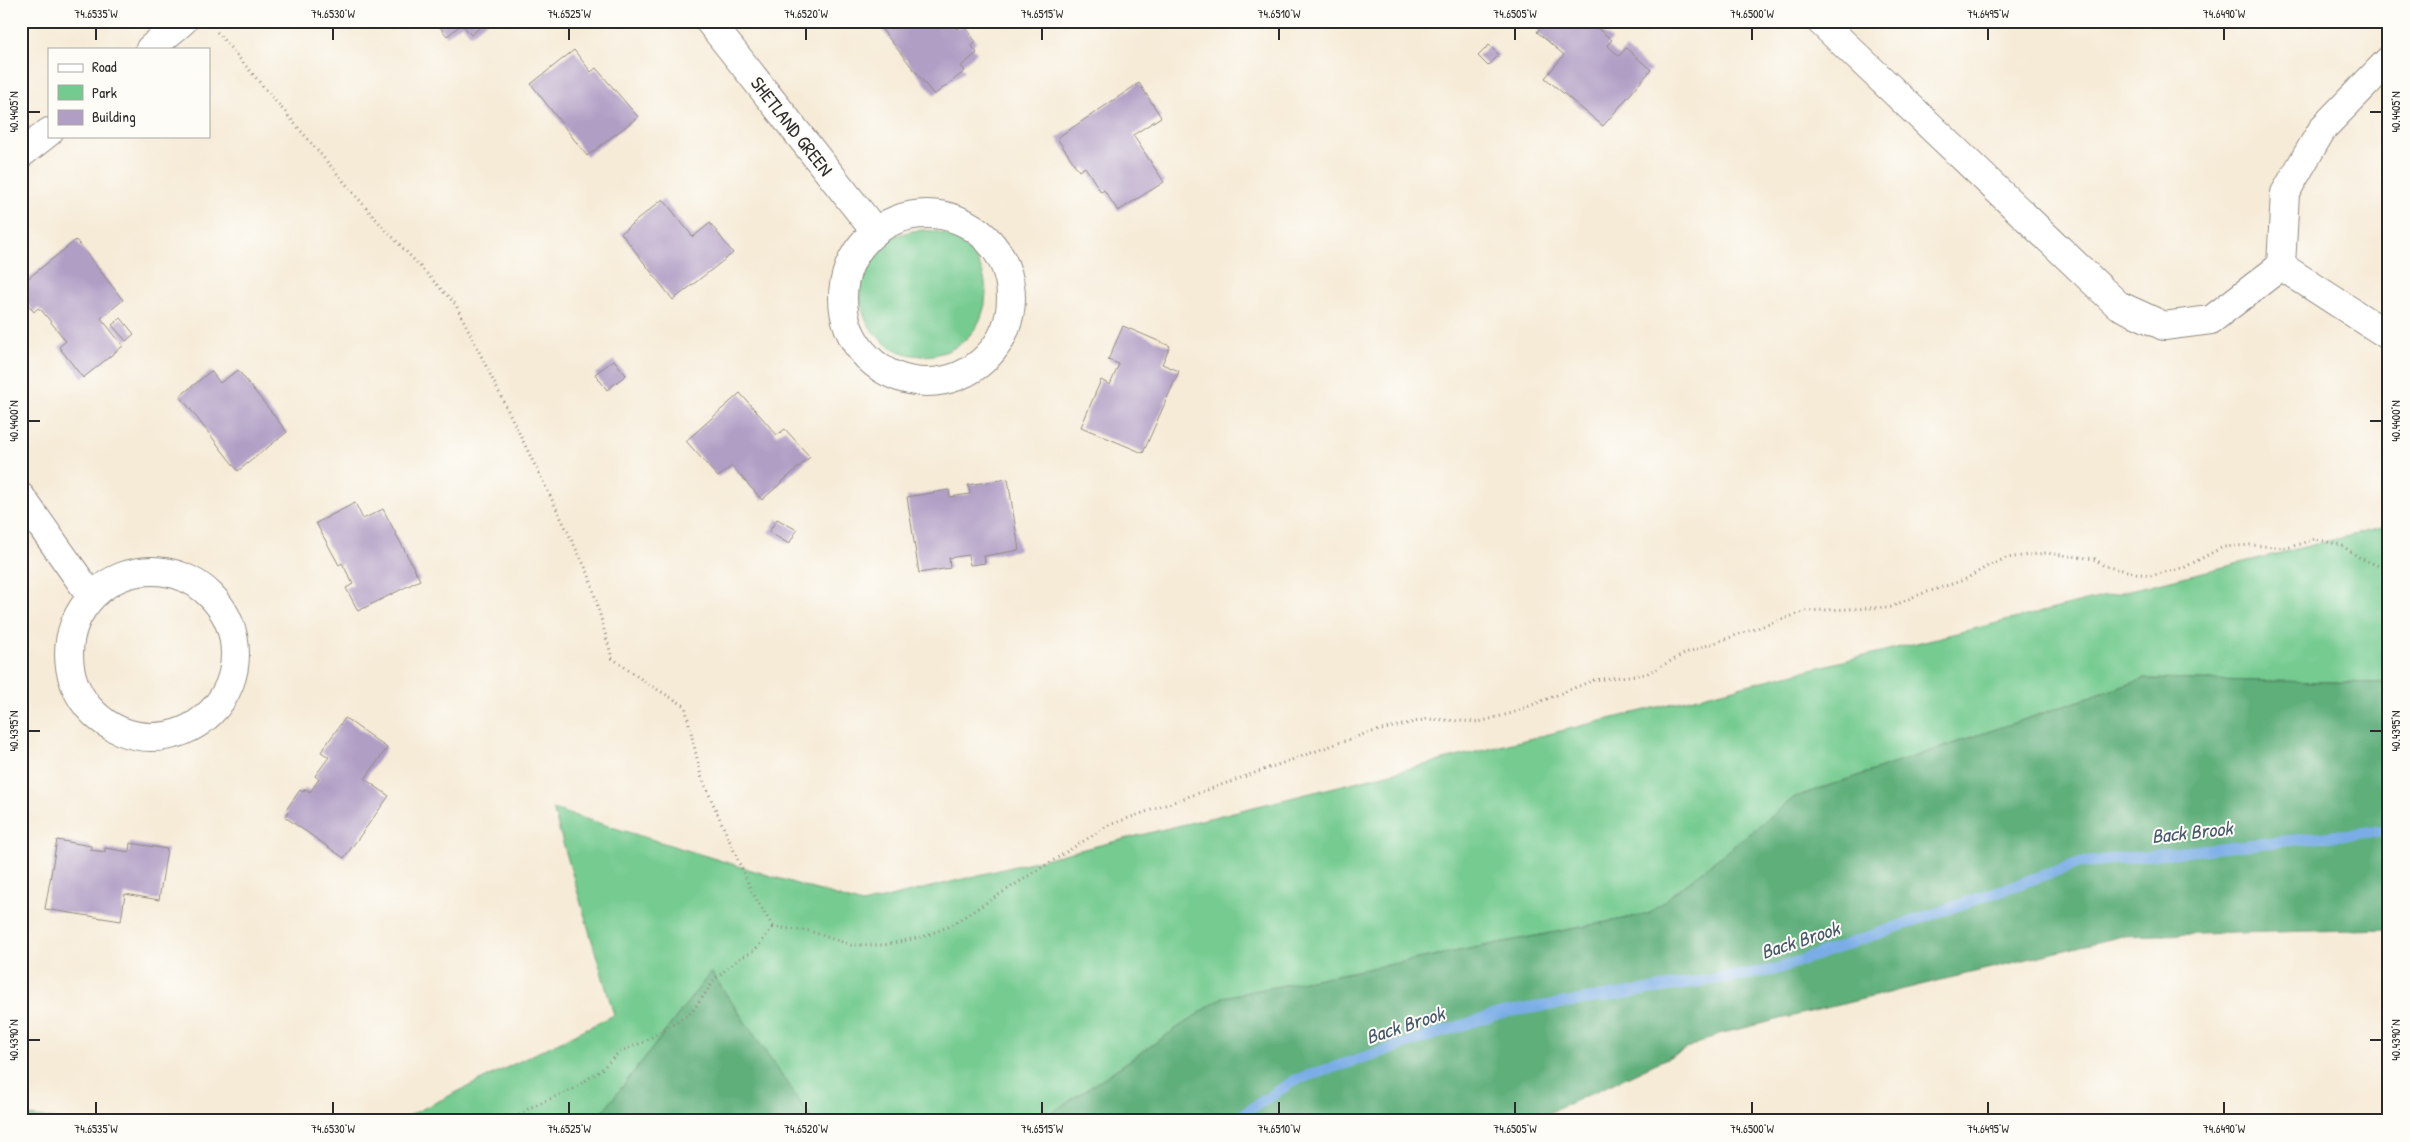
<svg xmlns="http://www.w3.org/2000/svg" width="2410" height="1142" font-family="'Patrick Hand',sans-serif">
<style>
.green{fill:#74cb90;stroke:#507b5e}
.forest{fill:#5faf7a;stroke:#456d52}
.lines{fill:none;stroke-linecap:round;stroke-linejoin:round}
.stream{stroke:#7aade6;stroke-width:11}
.building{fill:#b19ec5}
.minor-casing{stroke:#908b81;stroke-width:30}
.path{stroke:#908b81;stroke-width:3;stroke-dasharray:1 4;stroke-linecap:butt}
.minor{stroke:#fff;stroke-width:28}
.ticks{fill:none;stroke:#2b2b2b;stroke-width:2}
.labels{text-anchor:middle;stroke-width:4;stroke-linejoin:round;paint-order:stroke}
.street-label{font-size:19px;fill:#2b2b2b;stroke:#fdfcf7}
.water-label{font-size:20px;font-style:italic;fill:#47586c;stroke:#fdfcf7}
.neatline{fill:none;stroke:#2b2b2b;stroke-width:2}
.ticks-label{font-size:12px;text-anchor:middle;fill:#2b2b2b}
</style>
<rect width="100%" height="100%" fill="#fdfcf7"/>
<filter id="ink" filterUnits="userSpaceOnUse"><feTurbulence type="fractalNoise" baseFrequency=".02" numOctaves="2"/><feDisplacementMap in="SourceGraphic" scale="10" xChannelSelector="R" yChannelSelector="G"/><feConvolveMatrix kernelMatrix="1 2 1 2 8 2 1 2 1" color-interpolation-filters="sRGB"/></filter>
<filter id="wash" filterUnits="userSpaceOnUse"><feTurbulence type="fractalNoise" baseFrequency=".0096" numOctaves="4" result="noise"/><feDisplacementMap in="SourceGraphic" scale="20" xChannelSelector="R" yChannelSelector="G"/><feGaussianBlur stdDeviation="1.12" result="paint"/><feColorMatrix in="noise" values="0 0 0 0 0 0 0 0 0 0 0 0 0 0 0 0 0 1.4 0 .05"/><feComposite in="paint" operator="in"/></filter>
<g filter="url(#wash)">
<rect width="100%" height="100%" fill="#f6ebd7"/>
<path class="green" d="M860 293a63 63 0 1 1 126 0a63 63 0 1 1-126 0Z
M2389,526V683L2144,679L1795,797L1648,914L1223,997L1040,1121H813L711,972L596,1121H398L614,1015L553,809L862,904Z
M21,1115L67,1121H21Z"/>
<path class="forest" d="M2144,679L2389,683V929L2123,936L1719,1034L1532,1121H1040L1223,997L1648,914L1795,797Z
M711,972L813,1121H596Z"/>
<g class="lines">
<path class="stream" d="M1233,1121L1295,1080L1500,1013L1774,970L2079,863L2389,830"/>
</g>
<g id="blocks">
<path class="building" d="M435,21H488L471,35L462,24L447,36Z
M878,21H952L958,29L963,25L976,42L972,46L977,53L961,66L965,71L934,95L876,22Z
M1546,21H1599L1595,26L1612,40L1607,45L1619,56L1626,48L1651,70L1603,126L1545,78L1564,55L1537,32Z
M1489,45L1499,55L1488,66L1478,56Z
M574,50L591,72L596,68L638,117L587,156L531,84Z
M1139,83L1161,117L1133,135L1164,182L1118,211L1104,190L1101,192L1085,167L1079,171L1057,138Z
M663,199L693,237L710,223L733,253L673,300L621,233Z
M76,240L123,300L101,318L123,346L83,378L59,347L66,341L42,311L38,308L34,312L21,296L24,290L21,284Z
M121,318L134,334L126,341L112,325Z
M1123,326L1170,346L1162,364L1179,371L1143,453L1081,427L1101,380L1110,385L1119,364L1108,360Z
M614,360L626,375L607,390L595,374Z
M238,370L287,432L238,471L180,396L211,371L220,383Z
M740,393L777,435L785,429L810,457L762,500L732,466L718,477L686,441Z
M1008,479L1019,550L984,556L985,563L970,565L968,555L949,558L950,568L919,573L907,497L949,490L950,497L970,494L968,485Z
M355,503L363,519L383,509L420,580L358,611L346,588L353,584L342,563L339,565L316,523Z
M777,519L797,530L789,544L769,532Z
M345,718L387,748L365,779L389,796L344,858L285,817L288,812L286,810L300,790L303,792L305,789L310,792L319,779L315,776L329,757L321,752Z
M57,840L91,846V850L105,852V848L129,852L130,843L167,849L159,900L125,894L121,921L45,909Z"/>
</g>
</g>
<g filter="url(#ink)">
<use href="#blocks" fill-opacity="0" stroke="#908b81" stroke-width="1"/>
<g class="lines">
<g class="minor-casing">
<path id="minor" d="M709,21L875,231
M1820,21L2118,305L2164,326L2211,320L2281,266L2285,193L2323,128L2389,60
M150,49L183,21
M21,154L49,132
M843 298a84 84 0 1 1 168 0a84 84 0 1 1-168 0Z
M2281,266L2389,336
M21,497L91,596
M69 654a83 83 0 1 1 166 0a83 83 0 1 1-166 0Z"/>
</g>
<path class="path" d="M217,32L373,216L456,305L589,575L612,658L645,682L685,706L701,776L752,892L773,927
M773,927L809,931L851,945H884L922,937L948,927L1109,825L1364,734L1427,719L1479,722L1512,713L1594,680L1646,674L1688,652L1806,611L1891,607L1915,596L1964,580L1988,566L2006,558L2046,553L2095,559L2104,566L2150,576L2185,567L2223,547L2250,545L2287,548L2315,539L2341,545L2360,558L2381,567L2389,565
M511,1121L531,1107L573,1089L601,1070L619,1052L644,1042L692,1012L716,978L737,960L756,949L773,927"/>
<use href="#minor" class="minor"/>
</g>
</g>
<path class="ticks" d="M96,28V40M333,28V40M569,28V40M806,28V40M1042,28V40M1279,28V40M1515,28V40M1752,28V40M1988,28V40M2224,28V40M28,112H40M2370,112H2382M28,421H40M2370,421H2382M28,731H40M2370,731H2382M28,1040H40M2370,1040H2382M96,1102V1114M333,1102V1114M569,1102V1114M806,1102V1114M1042,1102V1114M1279,1102V1114M1515,1102V1114M1752,1102V1114M1988,1102V1114M2224,1102V1114"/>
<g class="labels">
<g class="street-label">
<text transform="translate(792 126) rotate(52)" y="7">SHETLAND GREEN</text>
</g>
<g class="water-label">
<text transform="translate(2192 832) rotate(-6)" y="7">Back Brook</text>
<text transform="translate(1800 940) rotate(-18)" y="7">Back Brook</text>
<text transform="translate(1405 1025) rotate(-18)" y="7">Back Brook</text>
</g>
</g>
<rect width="2410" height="1142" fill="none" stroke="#fdfcf7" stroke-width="55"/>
<rect x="48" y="48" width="162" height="90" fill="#fdfcf7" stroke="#a9a8a5"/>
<rect x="58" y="64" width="25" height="8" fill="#ffffff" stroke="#a9a8a5"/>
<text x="92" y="72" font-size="15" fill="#2b2b2b">Road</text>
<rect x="58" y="85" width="25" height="15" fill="#74cb90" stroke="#a9a8a5"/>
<text x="92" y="98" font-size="15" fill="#2b2b2b">Park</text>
<rect x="58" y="110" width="25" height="15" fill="#b19ec5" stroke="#a9a8a5"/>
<text x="92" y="122" font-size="15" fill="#2b2b2b">Building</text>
<rect x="28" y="28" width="2354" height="1086" class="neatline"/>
<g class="ticks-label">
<text x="96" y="18">74.6535°W</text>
<text x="333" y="18">74.6530°W</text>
<text x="569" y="18">74.6525°W</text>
<text x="806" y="18">74.6520°W</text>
<text x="1042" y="18">74.6515°W</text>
<text x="1279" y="18">74.6510°W</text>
<text x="1515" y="18">74.6505°W</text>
<text x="1752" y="18">74.6500°W</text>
<text x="1988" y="18">74.6495°W</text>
<text x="2224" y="18">74.6490°W</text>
<text transform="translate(14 112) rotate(-90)" y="4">40.4405°N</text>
<text transform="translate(2396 112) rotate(-90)" y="4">40.4405°N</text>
<text transform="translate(14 421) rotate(-90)" y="4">40.4400°N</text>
<text transform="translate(2396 421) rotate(-90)" y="4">40.4400°N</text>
<text transform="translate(14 731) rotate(-90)" y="4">40.4395°N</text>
<text transform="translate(2396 731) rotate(-90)" y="4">40.4395°N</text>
<text transform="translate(14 1040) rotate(-90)" y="4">40.4390°N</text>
<text transform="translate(2396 1040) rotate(-90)" y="4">40.4390°N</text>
<text x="96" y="1133">74.6535°W</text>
<text x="333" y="1133">74.6530°W</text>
<text x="569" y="1133">74.6525°W</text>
<text x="806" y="1133">74.6520°W</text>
<text x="1042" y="1133">74.6515°W</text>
<text x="1279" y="1133">74.6510°W</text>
<text x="1515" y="1133">74.6505°W</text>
<text x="1752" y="1133">74.6500°W</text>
<text x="1988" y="1133">74.6495°W</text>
<text x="2224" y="1133">74.6490°W</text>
</g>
</svg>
